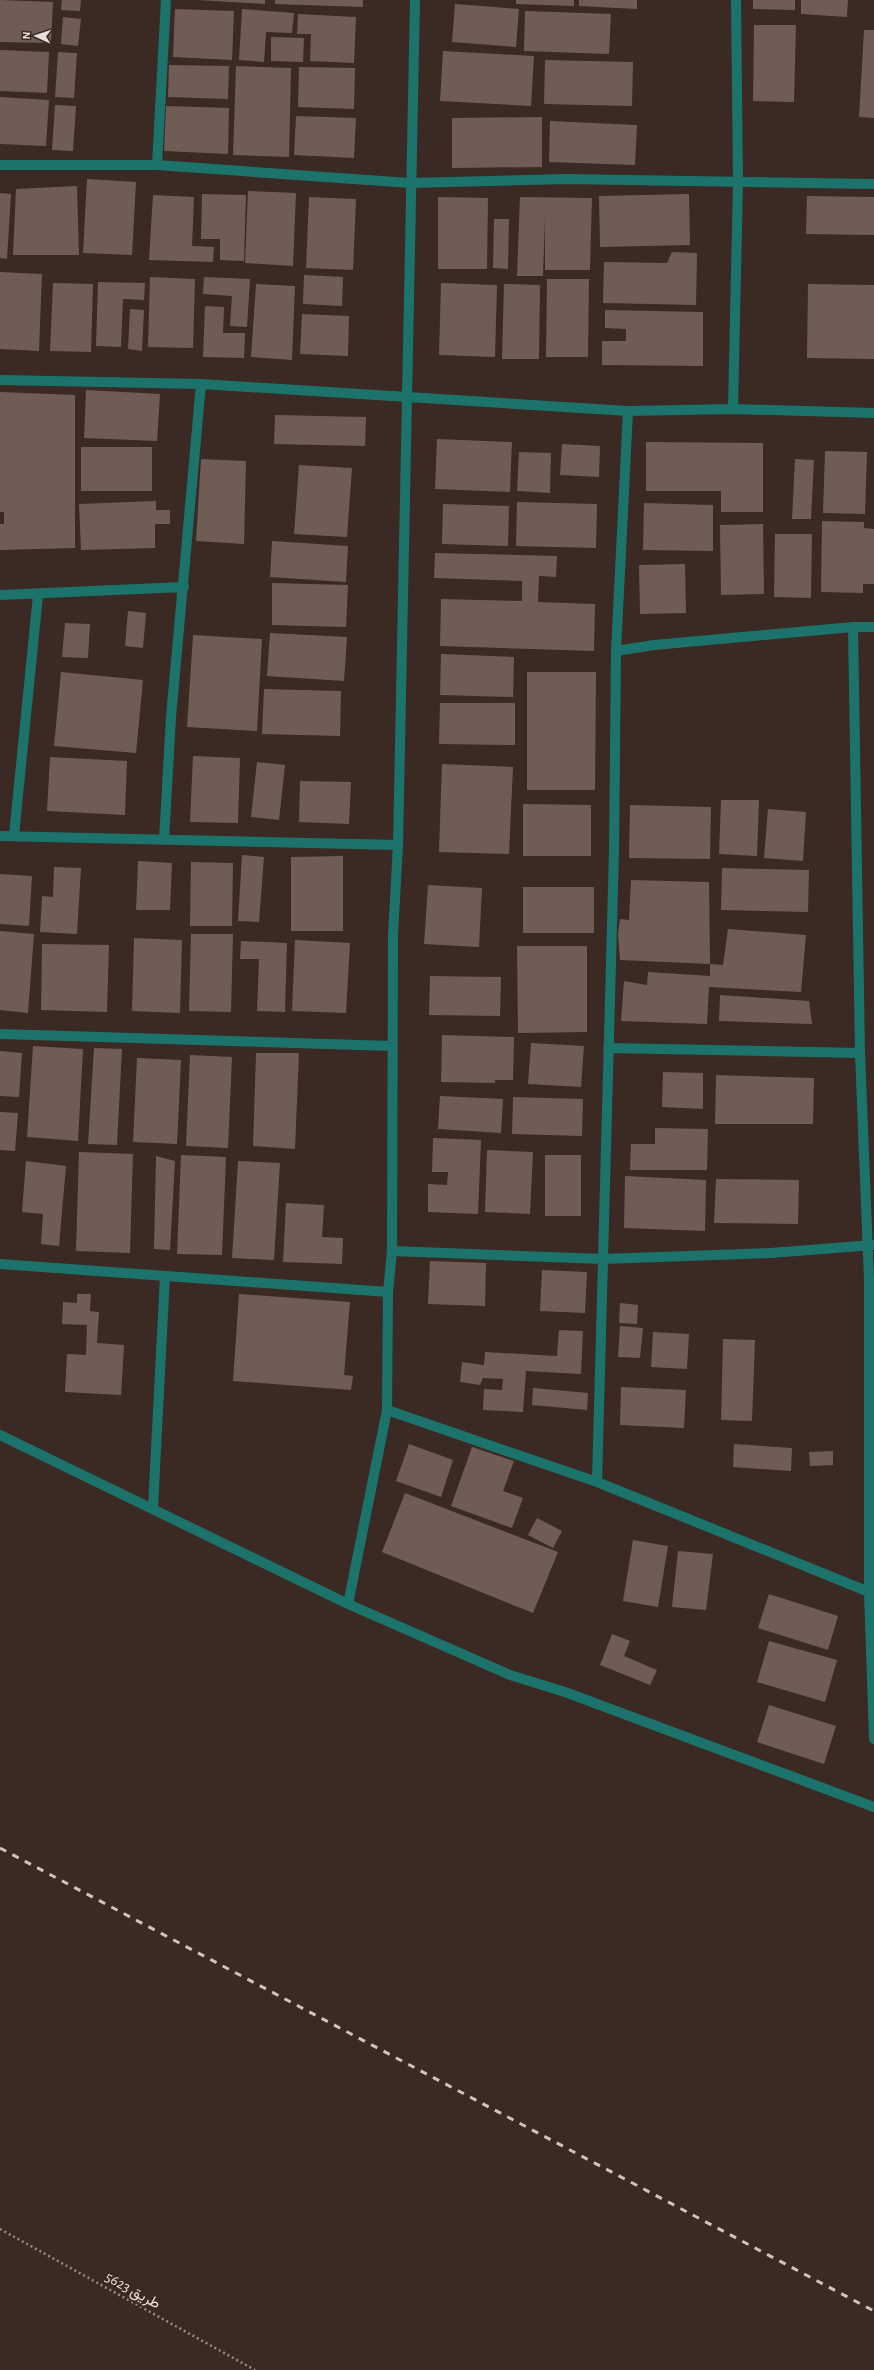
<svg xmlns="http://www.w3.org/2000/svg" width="874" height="2370" font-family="'Alegreya Sans',Vazirmatn,sans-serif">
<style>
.building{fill:#6f5d55}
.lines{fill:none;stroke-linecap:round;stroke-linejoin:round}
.path{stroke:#998b85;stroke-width:2.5;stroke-dasharray:2 3;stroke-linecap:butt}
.street{stroke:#1c736b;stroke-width:10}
.rail{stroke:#d0c4bf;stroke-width:3;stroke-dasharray:7 7;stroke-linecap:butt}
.labels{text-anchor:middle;stroke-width:4;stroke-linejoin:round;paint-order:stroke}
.street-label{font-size:15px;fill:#e9ded9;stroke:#3a2a23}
</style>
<rect width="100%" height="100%" fill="#3a2a23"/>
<path class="building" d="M0,0L53,2L51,43L0,42Z
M62,0H81L80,11L61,10Z
M197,0H265V4Z
M275,0H363V7L275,4Z
M516,0H574V6L516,4Z
M579,0H637V9L579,6Z
M753,0H795V10L753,9Z
M801,0H848L847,17L801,14Z
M455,4L519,9L516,47L452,42Z
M175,9L234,11L232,60L173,57Z
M242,9L294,13L292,33L266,32L264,62L239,60Z
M525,11L611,14L609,54L524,51Z
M298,14L356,17L354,63L310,61L311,34H297Z
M63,17L81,19L78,46L61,44Z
M754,25H796L794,102L753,101Z
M864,30H874V118L859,117Z
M271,37L304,38L303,62L271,61Z
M0,50L49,52L47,93L0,91Z
M443,51L534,56L531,106L440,101Z
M58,52L77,53L74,98L55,97Z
M545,60L633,62L632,106L544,104Z
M169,65L229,66L228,99L168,97Z
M236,66L291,68L289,157L233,155Z
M299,67L355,68L354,109L298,107Z
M0,97L49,100L46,146L0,144Z
M55,105L76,106L73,151L52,150Z
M166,106L229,108L228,154L164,151Z
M296,116L356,118L354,158L294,155Z
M542,117V167L452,168V118Z
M550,121L637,125L635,165L549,162Z
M87,179L136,182L132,255L83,253Z
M77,186L79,255H13L16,189Z
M248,191L296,193L293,266L245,263Z
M0,193L11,194L7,259L0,258Z
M202,194L246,195L244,261L220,260V239H201Z
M689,194L690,245L600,247L599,196Z
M153,195L194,197L192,246L214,247L213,262L149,260Z
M807,196L874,197V235L806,234Z
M309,197L356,199L353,270L306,268Z
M438,197L488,198L487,269H438Z
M520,197L592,198L590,270H545V217L543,276H517Z
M494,219H509L508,269L493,268Z
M672,252L697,253L696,305L603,303L604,262L667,263Z
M0,272L42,274L39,351L0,349Z
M304,275L343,277L342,306L303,304Z
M150,277L195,279L193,348L148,347Z
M204,277L250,279L247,327L230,326L232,296L203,294Z
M547,279H589L588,357H546Z
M98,282L145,283L144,300L123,299L121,347L96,346Z
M53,283L93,284L91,352L50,351Z
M441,283L497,285L495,357L439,355Z
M256,284L295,286L292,360L251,357Z
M504,284L540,285L539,359H502Z
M808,284L874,285V359L807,358Z
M205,306L224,307L223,333H245L244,358L203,357Z
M130,309L144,310L142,351L128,349Z
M605,310L703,312V366L602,365V341H626V329L605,328Z
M302,314L349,316L348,356L300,354Z
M86,390L160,394L157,441L84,438Z
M0,392L75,395V548L0,550V524H4V512H0Z
M275,415L366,417L365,446L274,444Z
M437,439L512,442L510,492L435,489Z
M646,442L763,443V512H721V491H646Z
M562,444L600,446L599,477L560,475Z
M81,447H152V491H81Z
M825,451L867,452L865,514L823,513Z
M519,452L551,453L550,493L517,491Z
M201,459L246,461L244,544L196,541Z
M795,459L814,460L811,519H792Z
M299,465L352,468L347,537L294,534Z
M156,501V510H170V524H155V548L81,550L79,504Z
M517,502L597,504L596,548L516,546Z
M644,503L713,505V551L643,550Z
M443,504L509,506L508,546L442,544Z
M822,521L864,522V528L874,529V584H863V593L821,592Z
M763,524L764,594L721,595L720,525Z
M775,534H812L811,598L774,597Z
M272,541L348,546L346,582L270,577Z
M435,553L557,556L556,577L539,576L538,602L595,604L594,651L440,646L441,599L522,601V581L434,578Z
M685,564L686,613L640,614L639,565Z
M272,583L348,585L346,627L272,625Z
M128,611L146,613L143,648L125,646Z
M65,623L90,624L88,658L62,657Z
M270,633L347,637L344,681L267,676Z
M193,635L262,639L257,731L187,727Z
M441,654L514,657L513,697L440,695Z
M61,672L143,680L136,753L54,746Z
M527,672H596L595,790H527Z
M264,689L341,691L340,736L262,734Z
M440,703H515V745L439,744Z
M193,756L240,758L238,823L190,822Z
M50,757L127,761L125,815L47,811Z
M257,762L285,765L279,820L251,817Z
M442,764L513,767L509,854L439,852Z
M300,781L351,782L349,824L299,822Z
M721,800H759L757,856L719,854Z
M523,804L591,805V856H523Z
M630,805L711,807L710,859L629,858Z
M768,809L806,812L803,861L764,858Z
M242,855L264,857L259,922L238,921Z
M343,856V931H291V857Z
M138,861L172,863L170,910H136Z
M191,862L233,863L232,926H190Z
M54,867L81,868L77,934L40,932L42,896L53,897Z
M722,868L809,870L808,912L721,910Z
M0,874L32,876L29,926L0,924Z
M631,880L709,882L710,964L620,960L618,934L620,919L629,920Z
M428,885L482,888L479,947L424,944Z
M523,887H594V933H523Z
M728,929L806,935L801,992L709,987L707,1024L621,1021L624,981L647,985L648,972L710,976V964L723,965Z
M0,931L34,934L28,1013L0,1010Z
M191,934H233L231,1012L189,1011Z
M134,938L182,940L180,1013L132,1011Z
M295,940L350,943L346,1013L292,1011Z
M241,941L287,943L285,1012L257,1011L259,959H240Z
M42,944L109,945L107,1012L41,1010Z
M517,946H587V1032L518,1033Z
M430,976L501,977L500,1016L429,1015Z
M720,995L809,1001L812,1024L719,1021Z
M442,1035L514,1037L513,1080H495V1083L441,1082Z
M531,1043L584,1046L581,1087L528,1084Z
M33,1046L83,1049L78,1141L27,1137Z
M94,1048L122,1049L117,1145L88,1144Z
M0,1051L22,1053L19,1097L0,1096Z
M256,1053H299L295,1149L253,1146Z
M190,1055L232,1057L228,1148L186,1146Z
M137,1058L181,1060L177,1144L133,1142Z
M663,1072L703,1073V1109L662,1107Z
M716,1075L814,1078L813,1124H715Z
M440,1096L503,1099L501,1133L438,1129Z
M513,1097L583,1099L582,1136L512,1134Z
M0,1112L18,1113L15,1151L0,1150Z
M655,1128L708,1129L707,1170H630L631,1144H655Z
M433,1138L481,1140L478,1214L428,1212V1184L447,1185L448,1172H432Z
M487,1150L533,1152L530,1214L485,1212Z
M79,1152L133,1154L130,1253L76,1251Z
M181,1155L226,1157L222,1255L177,1254Z
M545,1155H581V1216H545Z
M156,1156L175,1161L170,1250L154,1249Z
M26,1161L66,1166L59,1246L41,1244L43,1214L22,1212Z
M238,1161L280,1163L274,1260L232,1258Z
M625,1176L706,1180L705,1231L624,1228Z
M716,1179L799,1180L798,1224L714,1223Z
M286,1203L324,1205L322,1237L343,1238L342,1264L283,1262Z
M430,1261L486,1263L485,1306L428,1304Z
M542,1270L587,1272L585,1313L540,1311Z
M77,1294H91L90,1311L99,1312L97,1343L124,1345L121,1395L65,1392L67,1354L86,1355L87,1325L62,1324L63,1302L77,1303Z
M239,1294L350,1302L344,1375L353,1376L351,1390L233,1381Z
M620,1303L638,1305L637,1324L619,1323Z
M620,1326L643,1328L640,1358L618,1357Z
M559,1330L583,1331L581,1374L526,1371L523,1412L483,1410L484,1389L502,1390L503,1379L483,1378L480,1385L460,1382L462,1362L484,1365L485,1352L557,1356Z
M653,1332L689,1334L687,1369L651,1367Z
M723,1339L755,1340L752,1421L721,1420Z
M621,1387L686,1390L684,1428L620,1425Z
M533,1388L588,1393L587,1410L532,1405Z
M409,1444L453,1460L441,1497L396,1481Z
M734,1444L792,1448L791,1471L733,1467Z
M472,1447L514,1461L503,1491L523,1498L512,1528L451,1506Z
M833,1451V1465L810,1466L809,1452Z
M405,1493L558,1552L533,1613L382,1552Z
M537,1518L562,1531L553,1548L528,1535Z
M633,1540L668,1546L658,1607L623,1601Z
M678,1551L713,1554L706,1610L672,1607Z
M769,1594L838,1616L828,1650L758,1628Z
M612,1634L630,1641L624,1656L657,1670L650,1685L600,1665Z
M769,1641L837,1660L825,1702L757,1682Z
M769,1705L836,1726L824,1764L757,1742Z"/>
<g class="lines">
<path class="path" d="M0,2229L255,2370"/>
<path class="street" d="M0,165H157L410,183L566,179L874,184
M157,165L166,0
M0,380L201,384L628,411L733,409L874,413
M733,409L738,182L736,0
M0,595L184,587
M853,627L860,1053L869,1280V1592L874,1739
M616,651L654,645L853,627H874
M14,835L38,595
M0,836L398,845
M164,840L171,717L201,384
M0,1034L392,1046
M608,1048L860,1053
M392,1251L603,1259L771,1253L873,1245
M0,1264L388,1292
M387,1410L597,1482L874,1594
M0,1435L348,1604L510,1675L565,1692L874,1807
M597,1482L614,851L616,651L628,411
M153,1507L165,1276
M348,1604L387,1410L388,1292L392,1251L393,935L398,845L415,0"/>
<path class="rail" d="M0,1848L874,2311"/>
</g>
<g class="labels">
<g class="street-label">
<text transform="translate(133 2290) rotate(29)" y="5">طريق 5623</text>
</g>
</g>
<g transform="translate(36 36) rotate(273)" stroke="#3a2a23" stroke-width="3" paint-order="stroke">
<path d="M0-3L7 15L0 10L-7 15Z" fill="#e9ded9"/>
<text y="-6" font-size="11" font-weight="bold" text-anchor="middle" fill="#e9ded9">N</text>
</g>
</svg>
